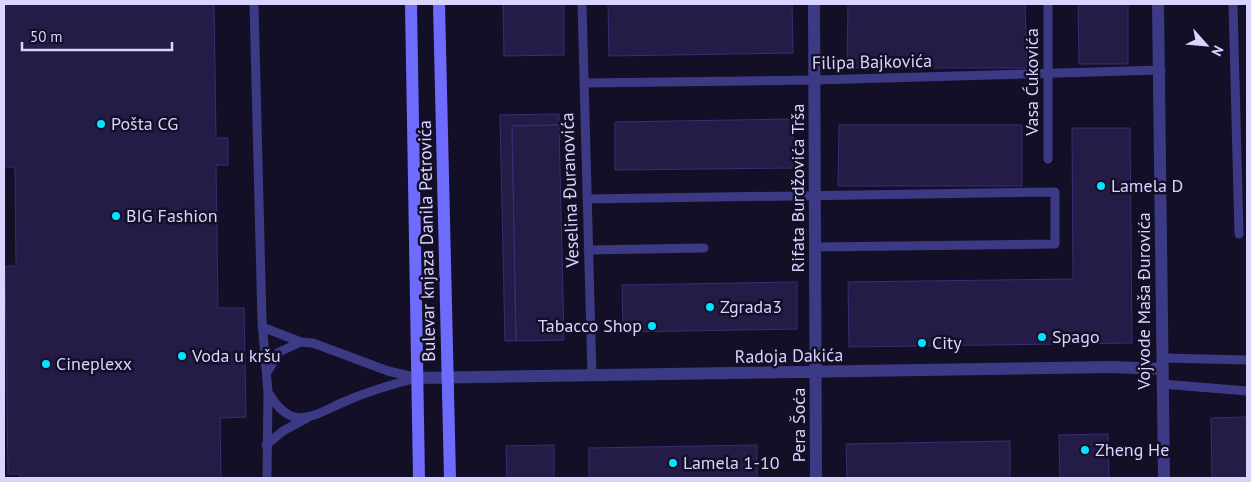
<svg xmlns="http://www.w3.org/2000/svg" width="1251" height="482" font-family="'PT Sans',sans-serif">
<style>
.building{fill:#241b47;stroke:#3b2d73}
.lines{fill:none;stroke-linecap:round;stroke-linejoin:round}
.lane{stroke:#3d3a85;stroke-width:9}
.street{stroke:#3d3a85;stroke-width:12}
.secondary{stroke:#6f6bff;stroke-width:12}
.poi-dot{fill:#00e5ff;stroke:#130f26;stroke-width:2}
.labels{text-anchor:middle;stroke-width:5;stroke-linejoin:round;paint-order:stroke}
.street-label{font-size:18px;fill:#d9d4ff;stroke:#130f26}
.poi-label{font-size:18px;fill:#d9d4ff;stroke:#130f26;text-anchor:start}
</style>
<rect width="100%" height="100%" fill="#130f26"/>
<path class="building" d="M4,4H214L216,138H228V165H216L218,308H244L246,417L220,418L221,478H20V474H8L5,266H16L15,167H4Z
M503,4H564V55L504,56Z
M608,4H792L793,53L609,56Z
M848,4H1025L1027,68H847Z
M1078,4H1128V64H1079Z
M559,114V125L512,126L516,341H505L500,115Z
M793,119L794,168L615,170V122Z
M559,125L564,340L516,341L512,126Z
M839,125H1022V186H838Z
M1072,128H1130L1132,343L849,347L848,282L1073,279Z
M797,282V329L623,332L622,285Z
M1247,417V478H1212L1211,418Z
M1108,434L1109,478H1060L1059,435Z
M1010,441V478H847L846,444Z
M554,445V478H507L506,446Z
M757,445V478H589V448Z"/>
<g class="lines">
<path class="lane" d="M254,4L262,321L268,392L267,478
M582,4L592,376
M1048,4V159
M1233,4L1239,234
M584,83L815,80L1161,70
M587,199L1055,192V244L816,247
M588,250L704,248
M262,327L301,342L313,343L388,371L414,377
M1163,358L1247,360
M268,371L279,352L301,342
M1162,384L1247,391
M268,392C292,434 313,415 346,401C369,391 393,384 417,378
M266,445L283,431L307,418"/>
<path class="street" d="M814,4L816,478
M1158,4L1164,478
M417,378L1112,367L1162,369"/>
<path class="secondary" d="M411,4L419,478
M439,4L450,478"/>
</g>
<g class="poi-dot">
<circle cx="101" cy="124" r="5"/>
<circle cx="1101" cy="186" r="5"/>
<circle cx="116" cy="216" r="5"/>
<circle cx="710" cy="307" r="5"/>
<circle cx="652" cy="326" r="5"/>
<circle cx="1042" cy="337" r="5"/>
<circle cx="922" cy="343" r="5"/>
<circle cx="182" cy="356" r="5"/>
<circle cx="46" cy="364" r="5"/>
<circle cx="1085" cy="450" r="5"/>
<circle cx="673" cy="463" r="5"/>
</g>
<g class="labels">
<g class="street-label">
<text transform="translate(872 62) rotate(-1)" y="6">Filipa Bajkovića</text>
<text transform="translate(1032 82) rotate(-90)" y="6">Vasa Ćukovića</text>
<text transform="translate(798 188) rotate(-90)" y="6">Rifata Burdžovića Trša</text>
<text transform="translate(570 190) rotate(-92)" y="6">Veselina Đuranovića</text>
<text transform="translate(427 241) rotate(-91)" y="6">Bulevar knjaza Danila Petrovića</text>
<text transform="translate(1144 301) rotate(-90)" y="6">Vojvode Maša Đurovića</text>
<text transform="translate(789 356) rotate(-1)" y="6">Radoja Dakića</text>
<text transform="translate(799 425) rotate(-90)" y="6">Pera Šoća</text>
</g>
<g class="poi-label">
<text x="111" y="130">Pošta CG</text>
<text x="1111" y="192">Lamela D</text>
<text x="126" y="222">BIG Fashion</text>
<text x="720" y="313">Zgrada3</text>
<text x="642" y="332" text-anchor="end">Tabacco Shop</text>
<text x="1052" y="343">Spago</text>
<text x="932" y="349">City</text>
<text x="192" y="362">Voda u kršu</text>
<text x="56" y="370">Cineplexx</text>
<text x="1095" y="456">Zheng He</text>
<text x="683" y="469">Lamela 1-10</text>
</g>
</g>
<rect width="1251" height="482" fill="none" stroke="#d9d4ff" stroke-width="10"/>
<g transform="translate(1206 45) rotate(117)" stroke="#130f26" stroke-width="4" paint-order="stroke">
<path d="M0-4L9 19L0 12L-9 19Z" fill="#d9d4ff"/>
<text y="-8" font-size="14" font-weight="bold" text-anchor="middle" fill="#d9d4ff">N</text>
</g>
<path d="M22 42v8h150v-8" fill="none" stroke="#d9d4ff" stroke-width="2.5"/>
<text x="30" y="42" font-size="15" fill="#d9d4ff" stroke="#130f26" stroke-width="4" paint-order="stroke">50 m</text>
</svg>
